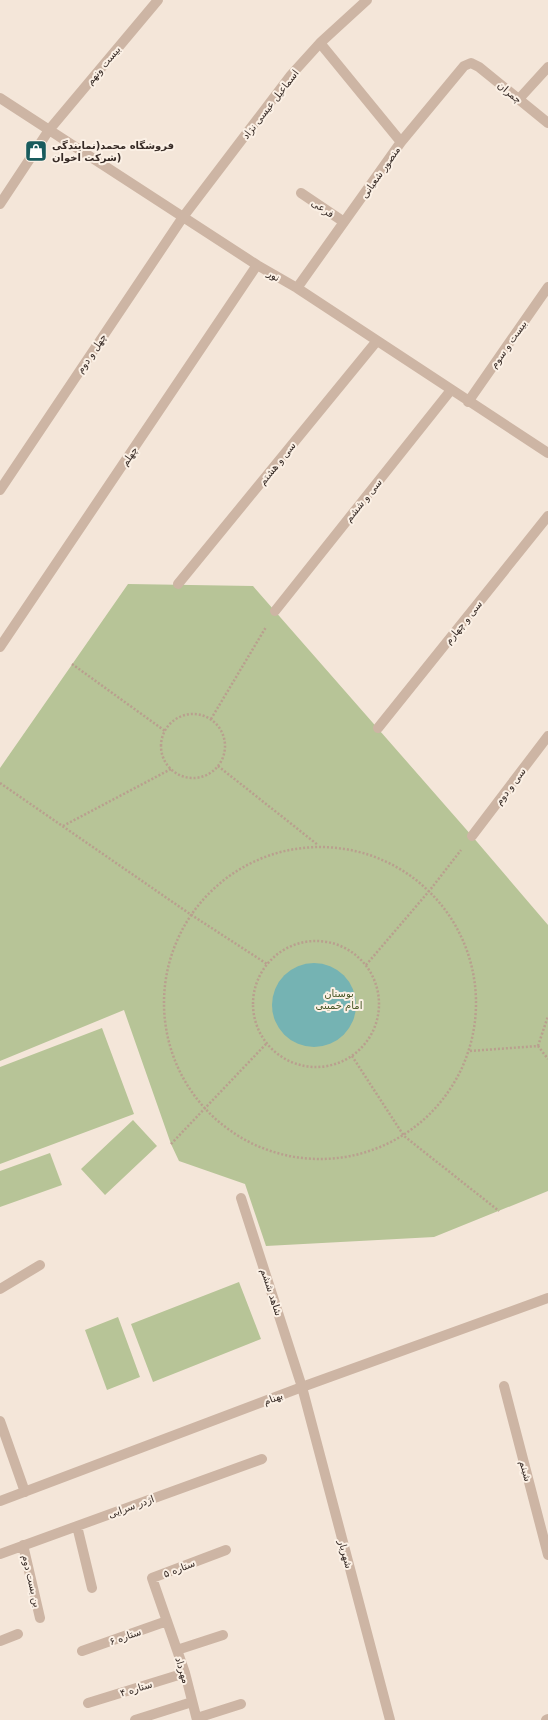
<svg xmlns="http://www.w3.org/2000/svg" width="548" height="1720" font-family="'DejaVu Sans',Vazirmatn,sans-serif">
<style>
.green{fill:#b7c497}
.water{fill:#75b3b3}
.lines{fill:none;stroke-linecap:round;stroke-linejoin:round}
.path{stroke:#b99f8e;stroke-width:2.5;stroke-dasharray:2 2;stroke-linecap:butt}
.minor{stroke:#cdb5a4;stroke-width:10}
.labels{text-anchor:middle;stroke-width:4;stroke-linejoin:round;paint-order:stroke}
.street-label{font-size:10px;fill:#372b26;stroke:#fbf0e5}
.poi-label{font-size:10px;font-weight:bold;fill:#372b26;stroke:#fbf0e5;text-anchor:start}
.park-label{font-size:10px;fill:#485827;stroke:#fbf0e5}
</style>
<rect width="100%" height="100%" fill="#f4e6d9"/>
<path class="green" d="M128,584L253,586L472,836L548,925V1191L434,1237L266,1246L245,1184L179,1161L171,1144L124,1010L0,1061V768Z
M102,1028L134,1114L0,1164V1067Z
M133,1120L157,1146L105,1195L81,1169Z
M50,1153L62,1185L0,1207V1171Z
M239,1282L261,1339L153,1382L131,1324Z
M118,1317L140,1377L107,1390L85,1330Z"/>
<path class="water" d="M272 1005a42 42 0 1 1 84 0a42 42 0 1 1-84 0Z"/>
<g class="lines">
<path class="path" d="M72,664L165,731
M161 746a32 32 0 1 1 64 0a32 32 0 1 1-64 0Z
M211,719L266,627
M218,766L318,845
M0,783L190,914L267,964
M63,826L171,769
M164 1003a156 156 0 1 1 312 0a156 156 0 1 1-312 0Z
M253 1004a63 63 0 1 1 126 0a63 63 0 1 1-126 0Z
M366,965L430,890L461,850
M538,1046L548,1016
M470,1051L538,1046L548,1059
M352,1056L404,1136L499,1211
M171,1144L266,1044"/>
<path class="minor" d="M320,43L401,142
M0,98L257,265L297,288L548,453
M518,100L548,67
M301,193L344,222
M0,204L49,130L158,0
M297,288L401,142L464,66L471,63L479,67L548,123
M468,402L548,287
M0,490L183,217L291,75L320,43L367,0
M178,584L376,342
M275,611L451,390
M0,647L257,265
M378,728L548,516
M472,836L548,736
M241,1198L302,1387L390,1720
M0,1289L40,1265
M504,1386L548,1555
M0,1421L25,1492
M0,1501L302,1387L548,1298
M77,1526L92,1588
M23,1545L40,1618
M0,1554L262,1459
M0,1641L18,1634
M177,1650L223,1635
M82,1651L167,1621
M88,1703L185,1673
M197,1718L241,1704
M135,1720L192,1702
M197,1720L185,1673L152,1578L226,1550
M546,1720L548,1719"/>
</g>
<defs>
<g id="shop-square" transform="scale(1.15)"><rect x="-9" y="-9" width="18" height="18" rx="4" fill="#185b5d" stroke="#fbf0e5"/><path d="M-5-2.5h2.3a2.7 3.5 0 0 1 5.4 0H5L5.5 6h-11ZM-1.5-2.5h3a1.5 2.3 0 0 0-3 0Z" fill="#fff"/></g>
</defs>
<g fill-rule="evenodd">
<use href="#shop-square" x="36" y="151"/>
</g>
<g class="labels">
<g class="street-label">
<text transform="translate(103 65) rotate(-50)" y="4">بیست ونهم</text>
<text transform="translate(510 92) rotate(40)" y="4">چمران</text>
<text transform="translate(270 104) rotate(-52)" y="4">اسماعیل عیسی نژاد</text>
<text transform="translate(380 172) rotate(-55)" y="4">منصور شعبانی</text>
<text transform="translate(323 208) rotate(34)" y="4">فرعی</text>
<text transform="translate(274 275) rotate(31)" y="4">نور</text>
<text transform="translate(508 344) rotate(-55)" y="4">بیست و سوم</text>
<text transform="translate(91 353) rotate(-56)" y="4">چهل و دوم</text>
<text transform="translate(129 456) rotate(-56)" y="4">چهلم</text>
<text transform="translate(277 463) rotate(-51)" y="4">سی و هشتم</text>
<text transform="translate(363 500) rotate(-51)" y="4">سی و ششم</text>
<text transform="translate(463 622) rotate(-51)" y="4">سی و چهارم</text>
<text transform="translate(510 786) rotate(-53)" y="4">سی و دوم</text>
<text transform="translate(272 1292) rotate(72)" y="4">شاهد ششم</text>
<text transform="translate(273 1398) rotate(-21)" y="4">بهنام</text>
<text transform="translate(526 1471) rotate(75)" y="4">شبنم</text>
<text transform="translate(131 1506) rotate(-20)" y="4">اژدر سرایی</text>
<text transform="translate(346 1554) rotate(75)" y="4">شهریار</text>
<text transform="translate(179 1568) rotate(-21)" y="4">ستاره ۵</text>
<text transform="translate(32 1581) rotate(77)" y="4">بن بست دوم</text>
<text transform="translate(125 1636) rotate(-19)" y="4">ستاره ۶</text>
<text transform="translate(183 1670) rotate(73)" y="4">مهرداد</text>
<text transform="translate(136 1688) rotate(-17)" y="4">ستاره ۴</text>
</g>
<g class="poi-label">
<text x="52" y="149">فروشگاه محمد(نمایندگی<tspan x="52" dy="12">شرکت اخوان)</tspan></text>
</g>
<g class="park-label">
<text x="339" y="997">بوستان<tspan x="339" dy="12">امام خمینی</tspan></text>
</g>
</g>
</svg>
